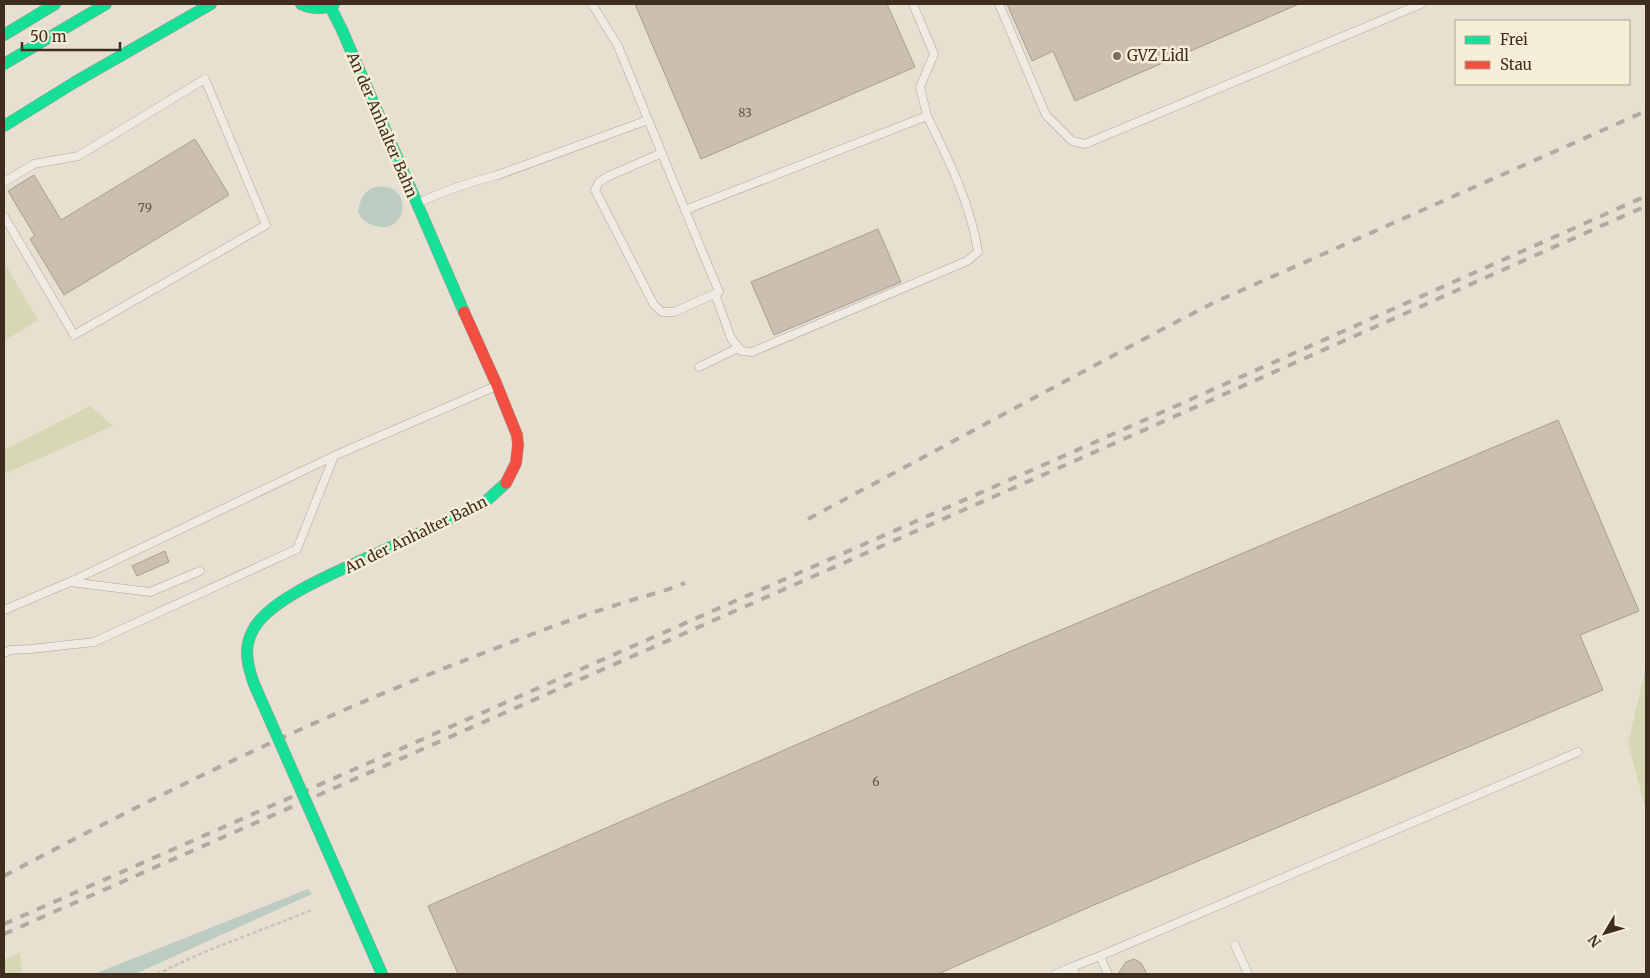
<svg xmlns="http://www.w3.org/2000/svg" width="1650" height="978" font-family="Merriweather,serif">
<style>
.green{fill:#d6d7b3}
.water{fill:#bcccc2}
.building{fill:#cbbfb2;stroke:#a89c90}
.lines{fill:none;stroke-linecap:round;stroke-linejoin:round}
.lane-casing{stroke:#ada599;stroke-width:9}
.fast-casing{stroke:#9c958a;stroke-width:12}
.jam-casing{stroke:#9c958a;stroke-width:12}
.path{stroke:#c8c2b9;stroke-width:2.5;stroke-dasharray:4 2.5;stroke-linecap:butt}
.lane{stroke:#efebe3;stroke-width:8}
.fast{stroke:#16e098;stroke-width:11}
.jam{stroke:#f24e42;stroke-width:11}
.rail{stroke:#afaaa2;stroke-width:4;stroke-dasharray:9 9;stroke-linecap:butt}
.fast-bridge-casing{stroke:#9c958a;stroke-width:12;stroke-linecap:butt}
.fast-bridge{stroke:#16e098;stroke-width:11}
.poi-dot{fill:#786c5e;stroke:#f7eed8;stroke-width:2}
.labels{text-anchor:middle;stroke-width:5;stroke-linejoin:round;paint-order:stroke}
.number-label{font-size:12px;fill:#605244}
.poi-label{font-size:15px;fill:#3d2e20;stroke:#f7eed8;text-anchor:start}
.street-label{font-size:15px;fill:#3d2e20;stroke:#f7eed8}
</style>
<rect width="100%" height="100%" fill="#e7e0d1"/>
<path class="green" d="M4,262L38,320L4,341Z
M90,406L113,426L4,474V450Z
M1646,666V810L1628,744Z
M20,952L22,974H4V960Z"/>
<path class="water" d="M375,187C416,181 407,236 376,226C367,224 362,220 358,212C360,200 363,191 375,187Z
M308,889L312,894L135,974H94Z"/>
<path class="building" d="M635,4H887L915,67L701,159Z
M1007,4H1299L1075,101L1053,51L1032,61Z
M195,139L229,195L64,295L30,239L35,236L8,191L34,175L61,220Z
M878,229L901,282L774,335L751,282Z
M1558,420L1639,611L1580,635L1603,690L1094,905L938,974H458L428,906L990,660Z
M165,551L169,562L137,576L132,566Z
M1134,959L1141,963L1147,974H1118L1126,962Z"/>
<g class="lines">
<g class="lane-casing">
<path id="lane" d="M592,4L618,46L685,210L927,116L920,87L934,54L913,4
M999,4L1046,115L1072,141L1085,144L1421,4
M662,153L609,176L599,182L595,190L654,305L662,312H674L719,292L685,210
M4,182L34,164L78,156L205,79L266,225L74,335L4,216
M418,203C444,191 470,182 498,175L648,120
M715,294L731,338L741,351L752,352L967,261L978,252C971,205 948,158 927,116
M699,367L738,348
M70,582L150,592L200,571
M4,610L70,582L334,456L496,386
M4,653L10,650L31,649L94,642L297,549L334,456
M1235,945L1248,974
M1100,956L1578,752
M1072,967L1100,956L1108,974
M1056,974L1072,967L1075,974"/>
</g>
<g class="fast-casing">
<path id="fast" d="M301,4C312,9 323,10 334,4
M330,6L342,30L464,312
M4,35L55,4
M4,64L106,4
M4,126L75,82L211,4
M254,684C248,667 243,649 252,632C267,598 346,568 380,552C415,536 449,519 484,503L506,483
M326,847L382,974"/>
</g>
<g class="jam-casing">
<path id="jam" d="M464,312L496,383L517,435L518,445L516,463L506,483"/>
</g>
<path class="path" d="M157,974L202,953L312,910"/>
<use href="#lane" class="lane"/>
<use href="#fast" class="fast"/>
<use href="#jam" class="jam"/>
<path class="rail" d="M808,519L1157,332L1215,302L1646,111
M4,876C160,793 321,715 486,652C527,636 568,620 610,607C635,598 661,593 685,583
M4,924L1084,447L1646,196
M4,934L1088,455L1646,206"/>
<g class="fast-bridge-casing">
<path id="fast-bridge" d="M254,684L326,847"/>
</g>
<use href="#fast-bridge" class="fast-bridge"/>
</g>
<circle class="poi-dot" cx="1117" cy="56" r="5"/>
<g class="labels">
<g class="number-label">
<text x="745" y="117">83</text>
<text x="145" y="212">79</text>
<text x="876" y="786">6</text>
</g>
<g class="poi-label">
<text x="1127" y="61">GVZ Lidl</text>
</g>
<g class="street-label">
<text transform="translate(382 125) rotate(67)" y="5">An der Anhalter Bahn</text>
<text transform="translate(416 535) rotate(-26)" y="5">An der Anhalter Bahn</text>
</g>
</g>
<rect width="1650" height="978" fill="none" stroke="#3d2e20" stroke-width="10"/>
<rect x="1455" y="20" width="175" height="65" fill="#f7eed8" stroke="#ada18e"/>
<rect x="1465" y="36" width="25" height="8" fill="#16e098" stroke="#ada18e"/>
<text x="1500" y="45" font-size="15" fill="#3d2e20">Frei</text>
<rect x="1465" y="61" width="25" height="8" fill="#f24e42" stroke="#ada18e"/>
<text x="1500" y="70" font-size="15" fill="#3d2e20">Stau</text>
<g transform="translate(1605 933) rotate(232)" stroke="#f7eed8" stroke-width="4" paint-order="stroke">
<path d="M0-4L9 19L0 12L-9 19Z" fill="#3d2e20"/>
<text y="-8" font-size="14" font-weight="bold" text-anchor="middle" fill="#3d2e20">N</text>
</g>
<path d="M22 42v8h98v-8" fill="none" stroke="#3d2e20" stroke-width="2.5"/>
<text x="30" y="42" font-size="15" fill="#3d2e20" stroke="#f7eed8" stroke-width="4" paint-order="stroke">50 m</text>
</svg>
